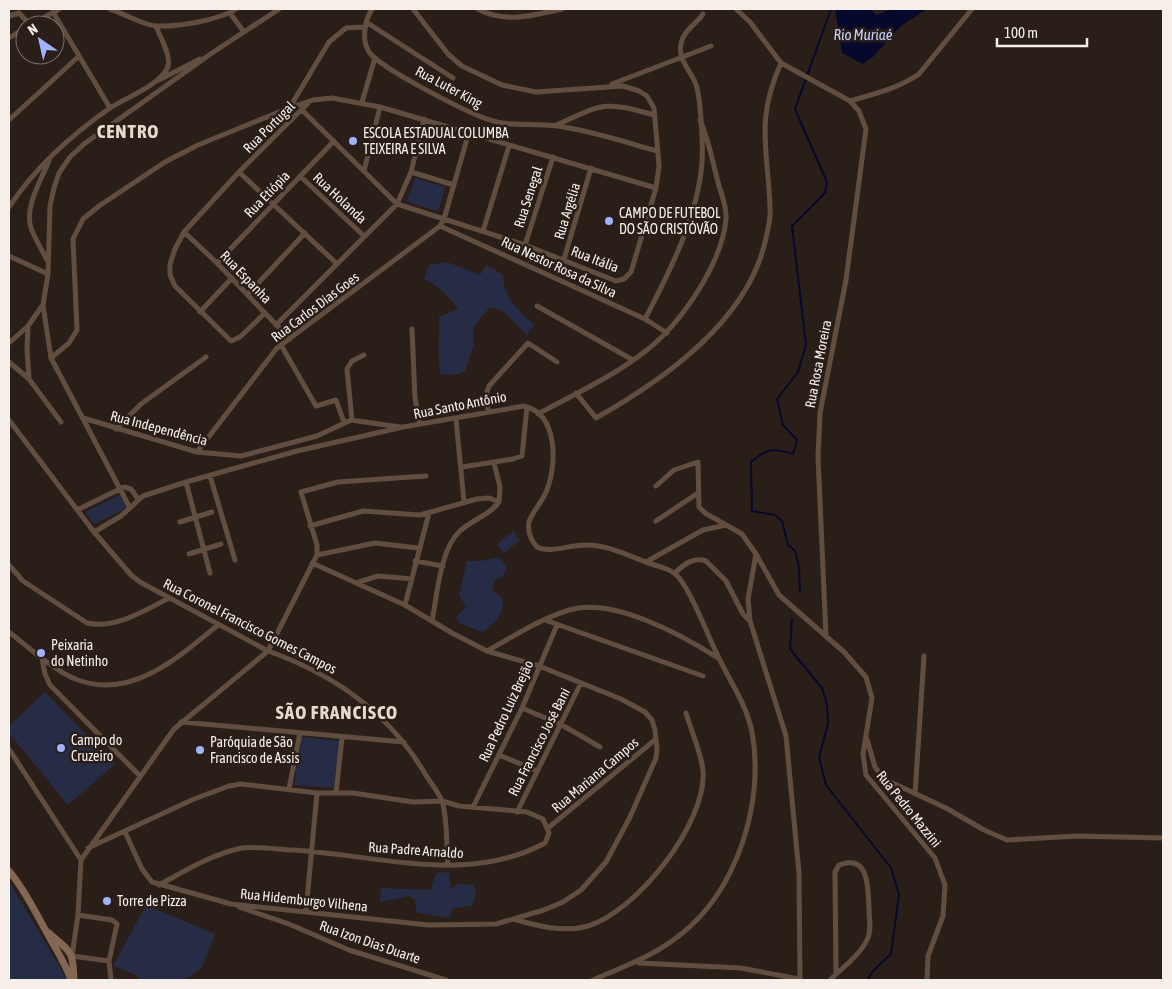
<svg xmlns="http://www.w3.org/2000/svg" width="1172" height="989" font-family="'Asap Condensed',sans-serif">
<style>
.green{fill:#262c45}
.water{fill:#06082c}
.lines{fill:none;stroke-linecap:round;stroke-linejoin:round}
.stream{stroke:#06082c;stroke-width:2}
.street{stroke:#614e41;stroke-width:5}
.secondary{stroke:#846752;stroke-width:7}
.poi-dot{fill:#a1b3fd;stroke:#2a1f18;stroke-width:2}
.labels{text-anchor:middle;stroke-width:5;stroke-linejoin:round;paint-order:stroke}
.street-label{font-size:14px;fill:#f5eee9;stroke:#2a1f18}
.poi-label{font-size:14px;fill:#f5eee9;stroke:#2a1f18;text-anchor:start}
.water-label{font-size:15px;font-style:italic;fill:#c6d2fd;stroke:#2a1f18}
.district-label{font-size:19px;font-weight:bold;letter-spacing:1px;fill:#e7d9cf;stroke:#2a1f18}
</style>
<rect width="100%" height="100%" fill="#2a1f18"/>
<path class="green" d="M415,178L445,187L438,211L407,202Z
M447,262L480,275L486,265L503,275C503,298 519,310 534,325L527,335L503,311L490,307L473,327L474,344L465,371L458,374H441C436,356 440,336 439,317L458,309C448,295 439,286 424,279L429,265Z
M119,495L127,508L94,524L85,512Z
M513,531L520,540L504,553L497,544Z
M499,557L507,567L504,575L494,581L492,590L503,599C503,616 496,622 483,632L461,624L456,618L466,606L459,596L467,561H481Z
M45,692L115,764L68,805L9,733V726Z
M302,737L341,741L333,788L294,785Z
M449,872L451,889L458,884L474,885L476,894L472,905L452,909L449,918L416,912L415,900L409,896L380,902L381,888L431,890L436,873Z
M9,881L65,976L66,980H9Z
M146,905L215,934L202,967L187,978L188,980H139V976L113,966Z"/>
<path class="water" d="M835,9H871L876,15L892,9H927L901,26L873,57L863,64L842,53Z"/>
<g class="lines">
<path class="stream" d="M800,592L799,566L795,551L788,545L782,521L775,515L752,511L751,462C767,448 773,448 793,454L797,440L783,425L777,399L798,372L806,345L792,226L825,193L827,182L795,109L831,9
M792,619L790,649L822,688L827,705L828,724L819,757L826,785L891,868L899,894L891,954L873,971L867,980"/>
<path class="street" d="M110,9C123,13 145,26 157,26C178,27 219,20 236,9
M372,9C365,21 361,39 369,52C380,68 466,112 487,119C511,128 535,122 558,126C592,131 625,142 657,151
M478,9C505,24 534,15 562,9
M736,9L750,22L781,63L850,101L859,111L866,129L846,280L820,413L818,457L826,636
M53,12L110,108
M230,13L244,32
M9,16L19,13L30,25
M366,22L453,78
M31,25L59,9
M9,38L25,28
M159,80L200,59
M612,84L711,46
M850,101C874,94 899,88 919,74L972,9
M362,102L375,58
M290,107L329,42L346,28L365,27
M302,110L397,204L411,172L424,119
M9,120L78,57
M557,125C604,103 604,101 654,115
M364,171L380,107
M239,172L336,263
M411,172L454,185
M300,176L364,236
M9,207C35,168 71,135 110,108C125,98 163,84 168,66C171,55 160,37 156,26
M440,226L645,319L667,333
M483,231L509,146
M184,232L217,263L290,339
M525,245L553,157
M9,256L48,274
M564,259L591,168
M47,260C42,250 35,239 31,228C24,208 41,180 49,161
M217,263L334,141
M248,294L305,233
M537,306L633,360
M200,312L232,278
M265,313L240,337L231,341L175,286L170,275V264L175,249L184,232L239,172L310,101
M645,319C670,271 698,216 702,162C703,146 701,95 695,82C688,67 676,57 682,40C685,30 697,23 703,14
M276,325L397,204L525,245L616,281L624,279L631,272L656,188L659,166L654,108L647,96L639,91L623,86L536,92L502,85L462,66L448,54L413,9
M28,326L27,350L29,378
M412,329L415,398L420,424
M9,343L28,326L42,306
M281,345L316,406L336,400L344,422
M51,358L69,343L77,330L73,239L83,219L99,206L165,162L198,145L289,108L313,100L332,98L380,107L656,188
M9,362L29,379L61,422
M576,393L596,418C665,379 749,320 766,238C768,228 771,218 770,208C768,148 755,121 781,63
M488,412L487,392L489,386L528,343L557,362
M538,414C575,394 614,376 647,350C681,323 722,264 726,219C727,206 721,194 718,182C712,160 709,140 700,120
M83,418L197,452L241,456L317,436L351,420L400,427
M456,419L464,502
M9,420L94,532L131,575L140,582L268,651C333,674 388,712 424,772C429,781 438,791 442,801C448,820 446,845 448,865
M352,420L347,369L352,361L364,355
M116,429L141,404L206,357
M197,452L277,348L440,226L444,219L469,132
M462,467L513,459L522,456L527,407
M210,476L235,560
M186,482L210,573
M656,486L674,470L698,462L699,507L705,513L742,534L756,554L748,599L750,621L786,736L799,873L800,980
M130,508L51,358L43,305L48,274L50,206L54,188L59,173L70,157L84,144L212,53L279,9
M77,510L124,487L131,489L138,499
M656,521L698,493
M180,522L212,512
M310,526L363,511L420,515L477,499L489,498L499,502
M94,532L121,516L143,496L186,482L297,451L403,427L524,406C559,414 557,467 546,492C542,502 532,512 529,522C527,532 531,540 537,547C551,554 572,544 587,545C607,545 627,555 646,562L703,530L726,525
M189,554L221,544
M756,554L779,595L844,652L866,677L872,698L863,754L866,775L935,858L945,885L943,916L928,956L927,980
M317,555V545L301,492L338,482L426,476
M415,561L443,566
M9,565L23,581L87,623C115,629 144,611 169,598
M675,573C684,564 693,557 706,561L726,581L743,614L750,621
M359,582L378,576L412,579
M405,605L429,513
M545,620L703,676
M432,621C437,596 440,550 459,532C471,520 489,516 499,502L500,487L494,463
M9,632C27,646 57,673 78,680C132,700 180,656 218,625
M487,651C514,636 540,619 569,610C613,597 682,635 718,658
M42,658L45,674L50,685L139,775
M522,708L562,725L600,747
M181,722L404,742
M867,739L875,767L884,779L946,808L984,830L1007,840L1077,836L1163,838
M9,749L81,860
M499,755L537,771
M289,789L300,733
M336,793L342,738
M915,794L924,656
M473,807L522,708L557,625
M517,812L581,683
M548,828L656,739
M125,832L142,869L152,882L231,904L428,925L496,924L544,910L563,902L581,890L606,862L630,817L656,758L657,749L655,730L652,720L645,712L621,699L539,666L487,651L452,633L405,605L312,563
M88,848L194,799L229,786L241,784L317,793H353L413,802L442,801L459,806L527,812L543,819L549,833L545,843C466,886 376,854 291,850C276,849 257,846 242,848C212,854 185,871 159,885
M239,907L289,924L349,950L446,980
M306,911L317,793
M78,915L112,920L117,924L109,961L111,980
M513,919C538,926 563,933 588,926C636,912 707,823 703,771C702,755 691,730 686,713
M72,956L78,915L81,860L174,729L268,651L317,555L375,543L418,548
M72,956L109,961
M639,963L741,968L799,979
M593,980C625,966 652,957 680,935C737,891 765,802 752,732C746,703 730,682 718,656C709,639 688,582 674,573C667,567 654,566 646,562
M830,980C841,969 860,955 867,940C872,931 869,919 869,909C868,890 870,853 839,865L835,872L836,974"/>
<path class="secondary" d="M9,871C25,890 34,910 46,931C55,948 65,962 71,980
M49,933C71,953 73,949 74,980"/>
</g>
<g class="poi-dot">
<circle cx="353" cy="141" r="5"/>
<circle cx="609" cy="221" r="5"/>
<circle cx="41" cy="653" r="5"/>
<circle cx="61" cy="748" r="5"/>
<circle cx="200" cy="750" r="5"/>
<circle cx="107" cy="901" r="5"/>
</g>
<g class="labels">
<g class="street-label">
<text transform="translate(449 87) rotate(28)" y="5">Rua Luter King</text>
<text transform="translate(269 127) rotate(-45)" y="5">Rua Portugal</text>
<text transform="translate(267 194) rotate(-46)" y="5">Rua Etiópia</text>
<text transform="translate(528 197) rotate(-72)" y="5">Rua Senegal</text>
<text transform="translate(340 198) rotate(43)" y="5">Rua Holanda</text>
<text transform="translate(567 211) rotate(-73)" y="5">Rua Argélia</text>
<text transform="translate(595 259) rotate(21)" y="5">Rua Itália</text>
<text transform="translate(559 267) rotate(25)" y="5">Rua Nestor Rosa da Silva</text>
<text transform="translate(246 277) rotate(46)" y="5">Rua Espanha</text>
<text transform="translate(315 307) rotate(-37)" y="5">Rua Carlos Dias Goes</text>
<text transform="translate(818 364) rotate(-79)" y="5">Rua Rosa Moreira</text>
<text transform="translate(460 405) rotate(-11)" y="5">Rua Santo Antônio</text>
<text transform="translate(159 428) rotate(15)" y="5">Rua Independência</text>
<text transform="translate(250 626) rotate(27)" y="5">Rua Coronel Francisco Gomes Campos</text>
<text transform="translate(506 711) rotate(-65)" y="5">Rua Pedro Luiz Brejão</text>
<text transform="translate(539 742) rotate(-63)" y="5">Rua Francisco José Bani</text>
<text transform="translate(595 775) rotate(-40)" y="5">Rua Mariana Campos</text>
<text transform="translate(909 809) rotate(51)" y="5">Rua Pedro Mazzini</text>
<text transform="translate(416 850) rotate(4)" y="5">Rua Padre Arnaldo</text>
<text transform="translate(304 900) rotate(6)" y="5">Rua Hidemburgo Vilhena</text>
<text transform="translate(370 942) rotate(19)" y="5">Rua Izon Dias Duarte</text>
</g>
<g class="poi-label">
<text x="363" y="138">ESCOLA ESTADUAL COLUMBA<tspan x="363" dy="16">TEIXEIRA E SILVA</tspan></text>
<text x="619" y="218">CAMPO DE FUTEBOL<tspan x="619" dy="16">DO SÃO CRISTÓVÃO</tspan></text>
<text x="51" y="650">Peixaria<tspan x="51" dy="16">do Netinho</tspan></text>
<text x="71" y="745">Campo do<tspan x="71" dy="16">Cruzeiro</tspan></text>
<text x="210" y="747">Paróquia de São<tspan x="210" dy="16">Francisco de Assis</tspan></text>
<text x="117" y="906">Torre de Pizza</text>
</g>
<g class="water-label">
<text x="863" y="40">Rio Muriaé</text>
</g>
<g class="district-label">
<text x="128" y="138">CENTRO</text>
<text x="337" y="719">SÃO FRANCISCO</text>
</g>
</g>
<rect width="1172" height="989" fill="none" stroke="#f5eee9" stroke-width="20"/>
<g transform="translate(40 40) rotate(326)"><circle r="24" fill="#2a1f18" stroke="#7b726c"/>
<path d="M0-4L9 19L0 12L-9 19Z" fill="#a1b3fd"/>
<text y="-8" font-size="14" font-weight="bold" text-anchor="middle" fill="#f5eee9">N</text>
</g>
<path d="M997 38v8h90v-8" fill="none" stroke="#f5eee9" stroke-width="2.5"/>
<text x="1004" y="38" font-size="15" fill="#f5eee9" stroke="#2a1f18" stroke-width="4" paint-order="stroke">100 m</text>
</svg>
